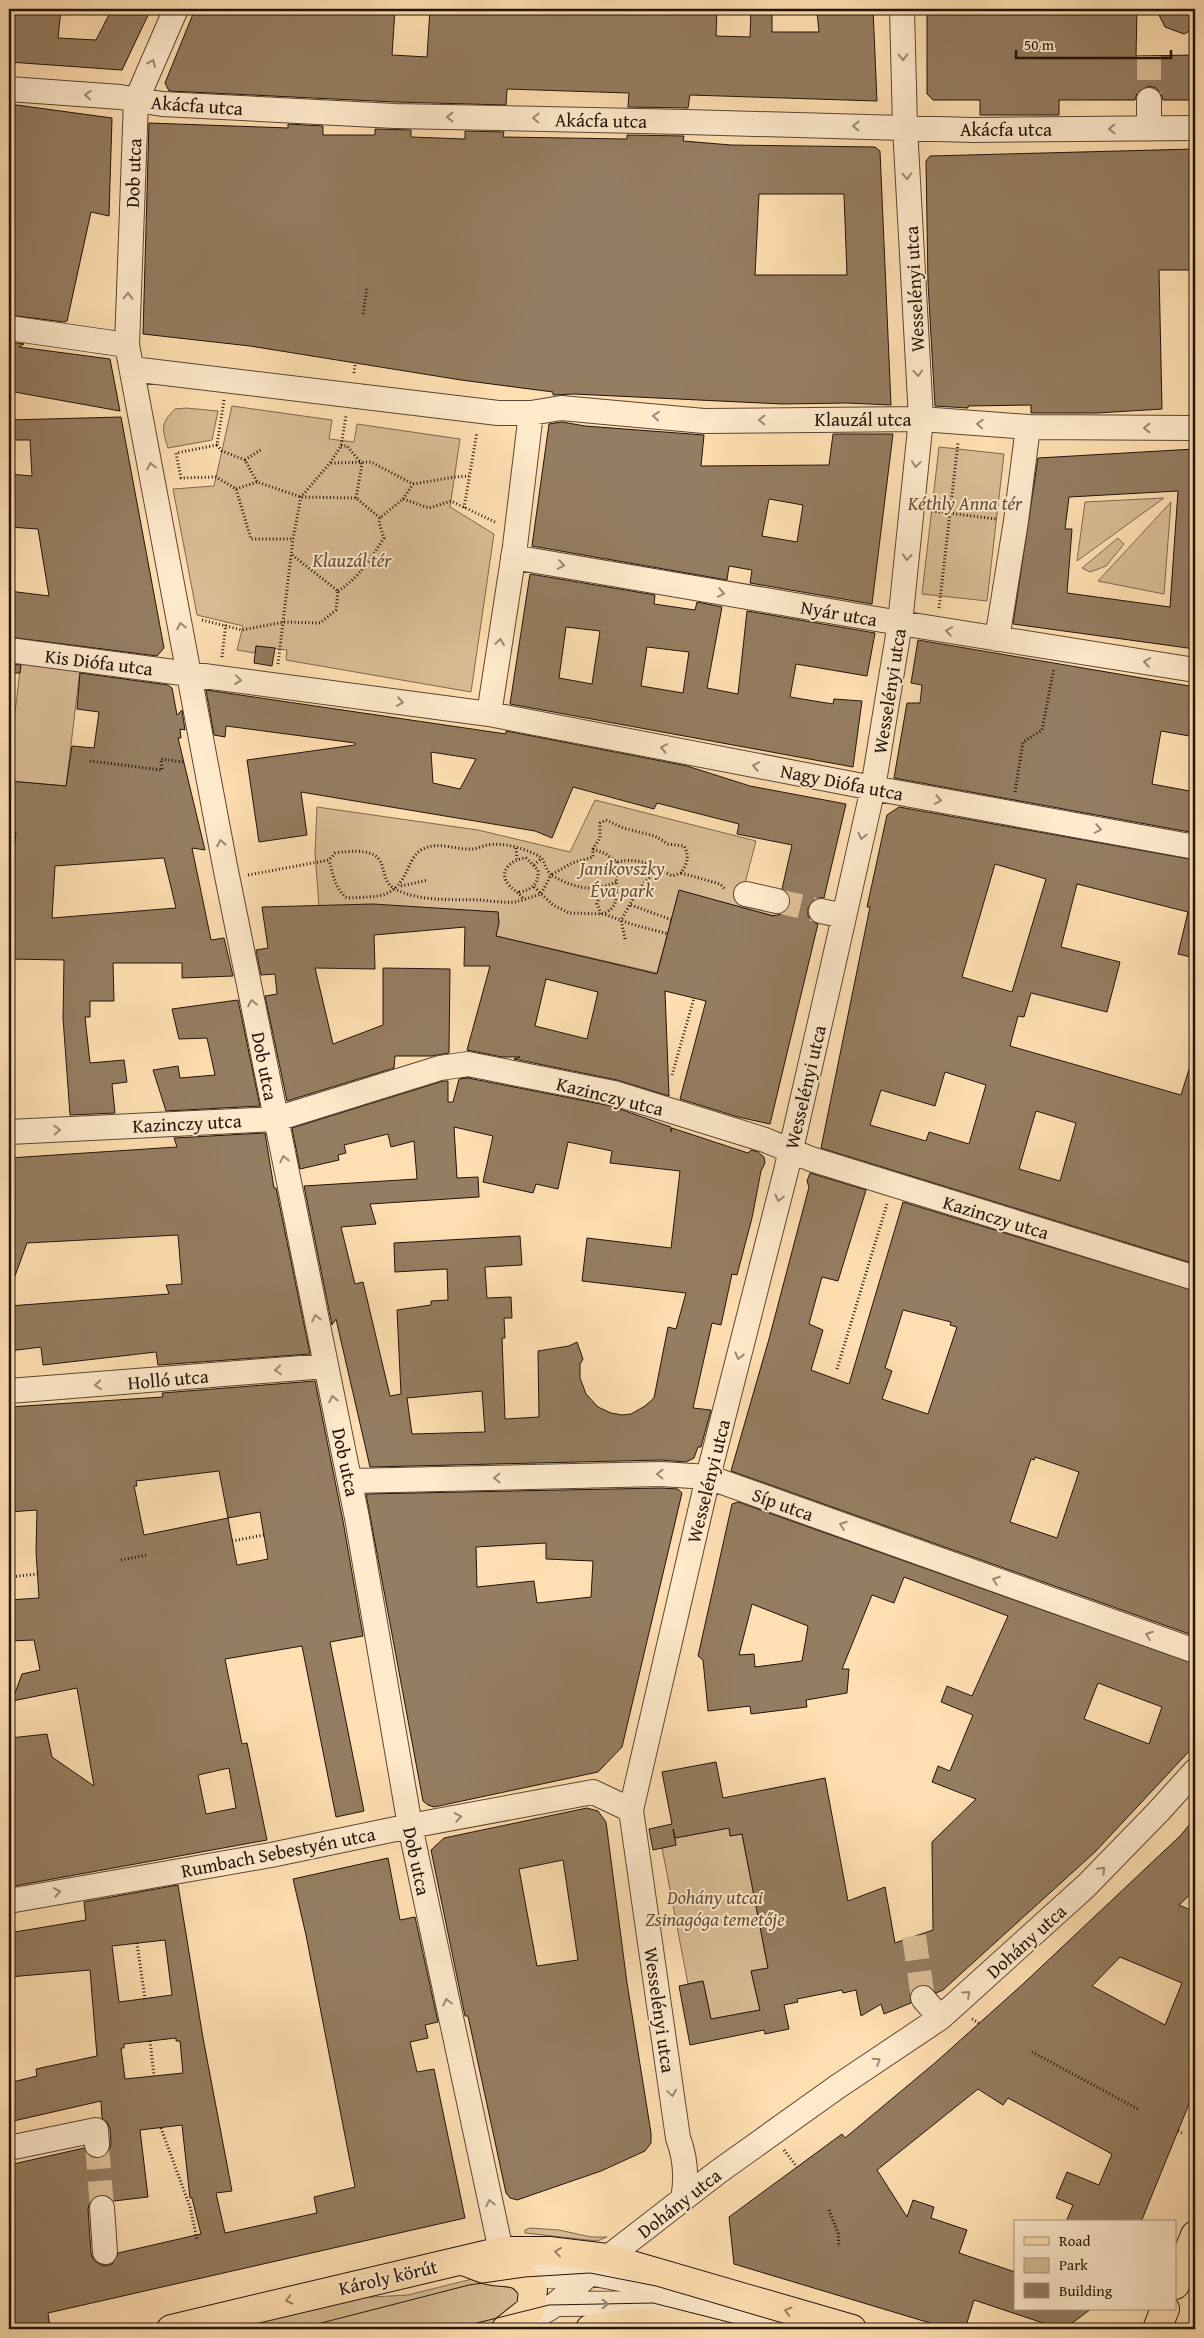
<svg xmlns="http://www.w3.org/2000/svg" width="1204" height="2338" font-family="'Gentium Book Plus',serif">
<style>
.green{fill:#d9bc95;stroke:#7e6850}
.building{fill:#957d61;stroke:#22130a;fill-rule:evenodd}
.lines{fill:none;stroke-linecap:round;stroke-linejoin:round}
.minor-tunnel{stroke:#dec098;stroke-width:24;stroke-dasharray:24 12;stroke-linecap:butt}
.minor-casing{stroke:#594634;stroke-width:26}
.major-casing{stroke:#22130a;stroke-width:30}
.path{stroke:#22130a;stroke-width:3;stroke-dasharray:1 2.5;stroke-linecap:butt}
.minor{stroke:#ffeacc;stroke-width:24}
.major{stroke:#ffdfb1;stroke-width:28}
.tram{stroke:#22130a;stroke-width:1}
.oneway{stroke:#9c8975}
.oneway2{stroke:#9c8366}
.labels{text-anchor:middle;stroke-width:4;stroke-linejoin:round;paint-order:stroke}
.street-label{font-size:19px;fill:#22130a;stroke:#ffeacc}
.park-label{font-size:19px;font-style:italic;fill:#624e3b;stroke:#ffeacc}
</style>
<rect width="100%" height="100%" fill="#ffdfb1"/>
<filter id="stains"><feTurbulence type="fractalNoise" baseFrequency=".004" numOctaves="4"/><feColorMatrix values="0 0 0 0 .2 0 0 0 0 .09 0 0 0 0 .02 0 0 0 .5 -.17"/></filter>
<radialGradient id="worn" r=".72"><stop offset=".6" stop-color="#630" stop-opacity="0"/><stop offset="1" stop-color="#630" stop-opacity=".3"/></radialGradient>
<path class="green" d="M232,406L332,420L329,439L354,442L357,424L460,439L450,507L494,534L471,692L286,660L287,650L256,646L255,653L237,650L243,626L197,615L173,489L214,486Z
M186,408L218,411L212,440L168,448C162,429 160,424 175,409Z
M939,447L1004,454L987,601L922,594Z
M1164,498L1077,561L1085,502Z
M1171,502L1164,594L1098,581Z
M1118,538L1124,544L1106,566L1090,572L1082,568Z
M21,662L80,670L66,786L9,781V763Z
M595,800L756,841L745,883L780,890L774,916L679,891L657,973L496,936L499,923L498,912L319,906L315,853L317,807L478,830L570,852Z
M729,1828L730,1836L742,1834L768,1968L751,1971L760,2010L711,2019L703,1981L688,1984L662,1848L676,1845L675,1838Z
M530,2228L559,2230L591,2237H607L597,2241L525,2233V2230Z
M495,2275L515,2288L523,2298L493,2329H217L354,2298L408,2295L480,2277Z"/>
<path class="building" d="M9,9H61L58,38L96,40L112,9H151L122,70L9,62Z
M195,9H395L392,55L427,57L430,9H717L716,36L750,37L751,9H772V32H819L817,12H824L823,9H873L877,101L690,95L688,108L628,107L629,93L507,89L506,105L396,102L169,91L165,83Z
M927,9H1137L1136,56L1195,55V100H1163L1161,94L1156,88L1149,86L1137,93L1135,100H1059V115H980V100H933L927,94Z
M1156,9H1195V28L1184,34L1165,27Z
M9,104L112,118L109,216L91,212L67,321L64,322L9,315Z
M149,123L288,128V124L323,126V135H375V129L411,130V137L465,139V131L504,132L503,137L627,139V135L684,136L683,141L731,145L875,147L880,151L891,405L847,403L782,404L574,394L553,395V392L461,380L250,346L143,334ZM759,194H844L847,275H755Z
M1195,149V260H1190L1191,270H1159L1162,409L1097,413H1031V405L968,406V408L935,406L928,283L926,161L930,156Z
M9,342L24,344L19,347L110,359L120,411L9,391Z
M121,417L164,648L157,656L9,637V591L49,596L38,529L9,527V474L32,476L30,440H9V420Z
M562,422L585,426L704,435L701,466L829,465L833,434H893L872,604L750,583L752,570L729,566L727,580L532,546L549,424ZM769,499L803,505L797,542L762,536Z
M1195,449V649L1013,624L1038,458ZM1178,491L1170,607L1067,593L1072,529H1065L1069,497Z
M530,574L655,595L654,604L695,610L697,602L722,607L707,688L738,694L747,611L875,633L867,676L796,664L790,697L833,704L834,699L862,701L853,767L510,704ZM566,627L600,631L592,684L559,678ZM647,647L689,652L683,693L641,686Z
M918,640L1195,687V737L1161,731L1152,784L1195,792V833L894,778L907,703H920L922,685L911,683Z
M256,646L275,648L272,666L254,663Z
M9,664L21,665L20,673H9Z
M80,673L168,685L172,688L177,715L182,710L185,730L180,729L181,738H178L205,850L192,848L211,940L224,938L233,976L182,978V963H113L114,1001H90V1017H85L90,1063L124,1060L127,1082L112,1084L115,1113L70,1115L63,1018L64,960L9,959V887L16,833L9,832V781L66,786L72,746L94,748L99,712L77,709ZM164,858L176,908L52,918L55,866Z
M206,690L506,734V731L687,766L750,786L846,804L824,898H816L808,908V916L812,921L818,924L770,1124L738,1117L680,1099L706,1001L665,991L669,1096L617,1080L514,1059L520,1057H502L467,1050L490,966H464L465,927L374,935L375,969L315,968L333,1044L383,1025V968L450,969L449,1053L432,1056H395L394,1068L287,1101L265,996L277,994L275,974L261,975L256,950L268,948L262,907L373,904L498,912L499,923L496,936L657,974L679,890L773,916L782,914L787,910L790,904V896L782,889L792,845L737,834L739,824L657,803L654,809L573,787L552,838L535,831L301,792L307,835L259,842L247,760L355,745V743L226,726L225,737L214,735ZM431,752L476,759L460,789L433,783ZM546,979L598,992L587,1039L535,1026Z
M899,807L1195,860V958L1178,954L1188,912L1077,884L1061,947L1120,962L1107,1012L1031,993L1024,1017L1018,1016L1010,1046L1181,1095L1191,1063H1195V1264L821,1148L870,907H867L887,815ZM995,864L1046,879L1012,992L962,977ZM945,1072L986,1085L969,1144L929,1132L926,1141L870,1125L881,1090L935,1106ZM1036,1111L1076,1123L1060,1181L1019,1169Z
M238,1000L260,1106L166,1111L153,1070L178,1066L180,1078L215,1075L207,1038L179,1039L172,1009Z
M468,1078L611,1106L671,1127V1132L672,1128L748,1153L751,1150L758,1152L764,1157L765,1163L761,1171L752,1218L737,1275L732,1274L721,1325L712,1323L693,1408L711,1410L701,1447H698L694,1458L686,1462L661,1460L370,1467L336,1319L332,1325L304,1186L417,1179L414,1141L391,1147L388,1134L344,1145L346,1153L338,1155L339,1160L300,1169L292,1128L443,1081H448V1102H453L459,1079ZM454,1127L493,1136L483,1182L533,1193L536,1184L558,1189L568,1142L612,1151L610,1163L680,1171L671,1248L587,1238L582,1281L686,1293L676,1329L668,1327L654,1398L645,1406L631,1414L622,1415L611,1413L598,1407L586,1394L580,1378V1364L583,1359L577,1342L569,1346L538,1351L539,1417L505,1419L502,1338H505L504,1318H512L511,1297L487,1298L485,1267L522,1265L520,1236L394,1243L395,1272L447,1269L448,1300L431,1301V1305L397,1310L401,1394L390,1396L363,1282L355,1284L341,1227L376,1224L370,1204L479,1197L478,1177L457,1178ZM482,1391L485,1432L412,1434L407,1398Z
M265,1133L274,1188H276L310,1354L158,1365L156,1352L43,1365L41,1347L9,1351V1306L169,1294L166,1285L182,1284L178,1235L27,1243L11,1287H9V1158L177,1147L174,1138Z
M810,1173L866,1190L838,1281L822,1277L809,1324L823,1330L811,1370L849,1384L903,1202L1195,1291V1636L731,1471L769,1339L809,1187L807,1181ZM903,1310L951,1322L950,1325L957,1327L928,1414L882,1399L892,1371L885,1368ZM1035,1457L1079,1472L1057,1538L1010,1522L1031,1459L1034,1460Z
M315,1381L343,1521L363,1636L330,1642L364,1811L336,1817L302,1646L225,1659L242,1744L247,1743L267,1840L9,1887V1768L14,1762L10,1738L47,1734L52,1757L94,1786L77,1688L12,1701L22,1674L40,1670L34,1640L9,1641V1600L39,1598L36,1551L37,1510L9,1512V1407L163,1397L162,1393ZM219,1471L228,1518L144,1535L134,1486H137L136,1481ZM260,1512L268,1559L237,1565L228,1518ZM229,1768L236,1808L206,1814L198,1775Z
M661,1488L678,1489L682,1493L622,1747L598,1772L434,1807L428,1805L423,1801L366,1494ZM546,1543V1559L593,1561L591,1597L537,1603L534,1581L477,1587L476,1547Z
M738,1502L1195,1664V1745L1095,1852L943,1990L936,1993L928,1985H920L910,1993L911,2003L884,2014L881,2004L861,2016L856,1990L843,1993L842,1990L797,1999L798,2002L784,2005L789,2029L765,2034L764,2030L690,2045L679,1986L703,1981L711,2019L760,2010L751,1971L768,1968L742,1834L730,1836L729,1828L675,1838L673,1829L676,1845L653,1850L649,1829L672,1824L662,1772L716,1762L723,1798L825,1778L848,1901L885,1887L895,1943L933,1930L932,1842L976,1799L932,1782L938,1766L950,1771L973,1715L941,1702L947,1686L972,1696L1008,1616L904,1577L894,1603L872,1595L842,1669H849L847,1693L806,1700L807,1707L751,1714L750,1706L708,1711L703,1660L698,1656L732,1504ZM752,1604L808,1626L802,1661L755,1667L754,1654L739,1655ZM1098,1683L1162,1707L1149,1744L1084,1719Z
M587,1808L598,1811L606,1822L627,1983L651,2133V2143L645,2151L601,2171L517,2200L510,2198L506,2193L468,2016H465L431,1850L444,1838ZM563,1860L578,1960L537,1966L519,1869Z
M1195,1818V1890L1179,1905L1195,1912V2089L1141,2222H1066L1073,2205L1056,2198L1067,2172L1099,2185L1112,2154L1008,2098L1003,2105L978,2089L877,2170L907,2217L913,2200L934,2207L931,2218L967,2230L959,2253L1015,2272V2309H1091L1068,2326L1058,2328L974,2300L965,2329H950L734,2264L729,2217L842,2134L845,2138L936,2062L1023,1984L1180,1836ZM1120,1957L1182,1983L1165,2025L1092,1986Z
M388,1858L400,1920L415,1917L438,2022L425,2025L428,2038L410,2042L417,2072L434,2069L465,2218L48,2313L50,2329H9V2165L84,2148L91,2157L98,2159L109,2151L111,2144L110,2129L107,2122L102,2118L101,2101L9,2122V2083L37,2076L36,2069L97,2056L90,1970L9,1977V1933L86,1920L84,1902L178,1885L203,2038L232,2191L216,2193L225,2233L317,2213L314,2197L355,2187L306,1935L293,1879ZM165,1940L172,1995L119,2002L112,1946ZM176,2038V2041H180L183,2073L125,2079L121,2048H124V2044ZM182,2125L190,2198H192L201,2234L118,2253L112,2264L105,2266L99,2264L93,2259L91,2253L88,2209L90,2202L101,2194L108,2196L114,2201L148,2197L140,2130Z"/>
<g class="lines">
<path class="minor-tunnel" d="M1149,56V100
M777,901L821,911
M914,1936L923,1998
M97,2145L102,2208"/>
<g class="minor-casing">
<path id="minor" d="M176,9L136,101L127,345L225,866L357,1518L410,1826L501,2251
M9,89L120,97L162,104L395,116L687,122L973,130L1195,128
M1149,129V100
M9,328L127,345
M132,369L498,413H531L561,408L704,421L921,419L1028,427L1195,428
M513,557L900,623L1195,670
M997,639L1016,521L1028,427
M9,650L489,714L515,546L531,413
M489,714L873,788L1195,847
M746,894L777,901
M821,911L844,916
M9,1132L276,1119L440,1068L468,1064L614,1093L765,1140L811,1159L1195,1278
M9,1391L326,1366
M350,1481L661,1474L708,1477L1195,1651
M9,1901L271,1855L410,1826L593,1792L631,1810
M923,1998L940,2018
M9,2148L96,2130L97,2145
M683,2199C687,2178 686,2159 678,2138L631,1810L708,1477L786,1171L830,979L873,788L900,623L921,419L905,127L902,9
M102,2208L105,2252
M525,2277L590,2273L656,2286L682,2303
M556,2304L682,2303L780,2329
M518,2328L556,2304L607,2258L718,2172L837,2087L940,2018L1086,1886L1159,1811L1195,1771"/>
</g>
<g class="major-casing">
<path id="major" d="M465,2262C473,2264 480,2268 488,2270C511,2275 518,2267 533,2290L531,2309L506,2329
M1175,2285L1195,2235
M171,2329L501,2251H549L607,2258L852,2329
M590,2329C629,2321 667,2320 705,2329
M1157,2329L1165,2309"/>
</g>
<path class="path" d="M363,314L367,287
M354,373L355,364
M224,400L217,445L222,451L245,460L257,482L301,497L356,498L380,518L403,499L429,508L451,501L497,523
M217,445L176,453L181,478L216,477L236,489L251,539H293
M341,446H347L362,464L356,498
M245,460L262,449
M331,463L371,462L413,484L455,477L469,476
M236,489L257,482
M403,499L413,484
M464,508L477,432
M932,511L996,519
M338,591C359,578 371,558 384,538L379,523L380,518
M939,608L958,443
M202,620L242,630L284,622L320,623L336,610L338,591L291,554
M222,657L226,622
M278,664L293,539L301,497L330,463L341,446L346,416
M90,761L162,770L161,759L183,762
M1015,792L1023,742L1042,730L1054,668
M516,848L517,859
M593,849L606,854L617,862C639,857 652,865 672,876L681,873C687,864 690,856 684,846L668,844L655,836L623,828L606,820L600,823V838L593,849V857L572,863L551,875C574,888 592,893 616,882
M617,862L616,889L633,896
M534,865L542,858
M681,873L720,884L726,890
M248,875L329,860L335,853C402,843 371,879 397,890C422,902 453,899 480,900C491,901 504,903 515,902C523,900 532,897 541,894L551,875L547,870L542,858C528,849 504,842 487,845C482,846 477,849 472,849C456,850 438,841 423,849C416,852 412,860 409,866C395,900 380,896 347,898C335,889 333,874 329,860
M401,886L428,880
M534,887L553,905L569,913L604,914L631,924L668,934
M519,892C533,890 539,883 538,870L526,858C512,859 497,871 509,885C514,891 519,892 524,900
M631,905L672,920
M605,913C615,908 617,901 616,889
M601,914L597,904L602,888
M625,939L621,920C635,897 637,886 660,869
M672,1075L694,998
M837,1369L887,1204
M232,1541L264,1535
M121,1560L147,1555
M9,1577L38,1574
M137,1943L145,1999
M972,2019L980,2024
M150,2041L154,2076
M1032,2052L1138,2109
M161,2128L190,2207L197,2239
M1178,2131L1184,2134
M784,2150L797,2167
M829,2210L838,2233L839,2247
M1082,2329L1087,2325L1097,2329"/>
<use href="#minor" class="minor"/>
<use href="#major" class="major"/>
<path class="tram" d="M298,2329L469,2285L525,2277L590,2273L656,2286L803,2329
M453,2329L549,2305L653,2303L756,2329"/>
</g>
<defs><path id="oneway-chevron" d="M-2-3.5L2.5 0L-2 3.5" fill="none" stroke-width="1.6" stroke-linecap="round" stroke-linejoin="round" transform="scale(1.25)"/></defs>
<g class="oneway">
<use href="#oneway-chevron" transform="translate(903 57) rotate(89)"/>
<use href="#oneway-chevron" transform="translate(152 63) rotate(-66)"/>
<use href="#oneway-chevron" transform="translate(88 95) rotate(-176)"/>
<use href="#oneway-chevron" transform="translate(450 117) rotate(-180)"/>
<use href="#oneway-chevron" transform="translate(536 118) rotate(-179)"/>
<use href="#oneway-chevron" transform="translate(856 126) rotate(-179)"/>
<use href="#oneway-chevron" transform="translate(1112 129) rotate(179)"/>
<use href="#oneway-chevron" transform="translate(907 176) rotate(87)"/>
<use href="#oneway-chevron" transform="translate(128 296) rotate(-88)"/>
<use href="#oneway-chevron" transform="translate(918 373) rotate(87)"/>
<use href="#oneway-chevron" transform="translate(656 416) rotate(-175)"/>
<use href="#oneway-chevron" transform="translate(762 420) rotate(179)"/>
<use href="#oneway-chevron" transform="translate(980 424) rotate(-176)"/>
<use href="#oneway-chevron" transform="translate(1147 428) rotate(-180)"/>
<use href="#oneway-chevron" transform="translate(916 464) rotate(96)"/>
<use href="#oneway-chevron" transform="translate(151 466) rotate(-101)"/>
<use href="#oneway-chevron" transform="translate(907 557) rotate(96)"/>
<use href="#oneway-chevron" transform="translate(561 565) rotate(10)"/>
<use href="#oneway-chevron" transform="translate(721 593) rotate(10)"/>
<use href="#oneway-chevron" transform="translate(181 626) rotate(-101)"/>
<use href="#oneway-chevron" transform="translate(949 631) rotate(-171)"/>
<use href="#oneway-chevron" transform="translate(500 642) rotate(-81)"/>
<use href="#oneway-chevron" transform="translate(1147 662) rotate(-171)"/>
<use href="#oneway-chevron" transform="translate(238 680) rotate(7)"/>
<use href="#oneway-chevron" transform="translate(400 702) rotate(8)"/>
<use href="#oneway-chevron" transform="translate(664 748) rotate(-169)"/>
<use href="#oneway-chevron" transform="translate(756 766) rotate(-169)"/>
<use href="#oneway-chevron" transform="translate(938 800) rotate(10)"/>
<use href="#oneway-chevron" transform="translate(1098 829) rotate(11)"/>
<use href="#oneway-chevron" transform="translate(862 836) rotate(103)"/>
<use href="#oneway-chevron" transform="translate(221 843) rotate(-100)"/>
<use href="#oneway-chevron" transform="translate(252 1003) rotate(-101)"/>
<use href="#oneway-chevron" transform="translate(57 1130) rotate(-3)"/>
<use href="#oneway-chevron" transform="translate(284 1159) rotate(-102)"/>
<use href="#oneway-chevron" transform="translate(779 1198) rotate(104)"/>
<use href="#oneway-chevron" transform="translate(316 1318) rotate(-102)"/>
<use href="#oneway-chevron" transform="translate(739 1356) rotate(104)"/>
<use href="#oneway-chevron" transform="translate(278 1370) rotate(175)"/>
<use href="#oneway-chevron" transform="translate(98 1385) rotate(175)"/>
<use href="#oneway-chevron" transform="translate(333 1399) rotate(-102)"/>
<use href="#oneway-chevron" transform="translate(660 1474) rotate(-179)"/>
<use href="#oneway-chevron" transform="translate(497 1478) rotate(179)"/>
<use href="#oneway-chevron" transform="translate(843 1525) rotate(-160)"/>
<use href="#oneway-chevron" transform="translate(996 1580) rotate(-160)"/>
<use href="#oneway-chevron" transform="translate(1149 1635) rotate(-160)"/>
<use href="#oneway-chevron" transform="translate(458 1817) rotate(-10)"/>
<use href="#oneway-chevron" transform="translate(1102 1870) rotate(-46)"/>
<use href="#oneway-chevron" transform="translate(57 1892) rotate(-10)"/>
<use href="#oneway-chevron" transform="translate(967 1994) rotate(-42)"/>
<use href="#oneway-chevron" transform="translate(447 2002) rotate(-102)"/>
<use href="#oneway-chevron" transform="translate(877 2061) rotate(-33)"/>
<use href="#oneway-chevron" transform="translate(672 2093) rotate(82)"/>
<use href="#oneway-chevron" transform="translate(490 2203) rotate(-102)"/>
<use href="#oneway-chevron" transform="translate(605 2304)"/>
</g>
<g class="oneway2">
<use href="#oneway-chevron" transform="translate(558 2252) rotate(-173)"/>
<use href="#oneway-chevron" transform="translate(289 2300) rotate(166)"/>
<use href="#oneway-chevron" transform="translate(788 2311) rotate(-164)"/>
</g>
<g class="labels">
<g class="street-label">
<text transform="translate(197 105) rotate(4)" y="7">Akácfa utca</text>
<text transform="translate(601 120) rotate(1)" y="7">Akácfa utca</text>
<text x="1006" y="136">Akácfa utca</text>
<text transform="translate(133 173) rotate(-88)" y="7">Dob utca</text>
<text transform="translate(914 289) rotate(-93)" y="7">Wesselényi utca</text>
<text x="863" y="426">Klauzál utca</text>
<text transform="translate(839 613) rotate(10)" y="7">Nyár utca</text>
<text transform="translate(99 662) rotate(7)" y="7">Kis Diófa utca</text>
<text transform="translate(889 691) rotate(-81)" y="7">Wesselényi utca</text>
<text transform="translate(842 782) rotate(11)" y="7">Nagy Diófa utca</text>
<text transform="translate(265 1066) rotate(79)" y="7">Dob utca</text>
<text transform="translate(805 1087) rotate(-77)" y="7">Wesselényi utca</text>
<text transform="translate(610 1096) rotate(14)" y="7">Kazinczy utca</text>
<text transform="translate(187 1123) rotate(-3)" y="7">Kazinczy utca</text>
<text transform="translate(996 1217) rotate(17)" y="7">Kazinczy utca</text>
<text transform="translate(168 1379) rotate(-5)" y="7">Holló utca</text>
<text transform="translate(346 1462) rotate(78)" y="7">Dob utca</text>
<text transform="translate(708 1481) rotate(-76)" y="7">Wesselényi utca</text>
<text transform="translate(783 1504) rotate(20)" y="7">Síp utca</text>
<text transform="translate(278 1852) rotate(-11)" y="7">Rumbach Sebestyén utca</text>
<text transform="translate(417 1861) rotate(78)" y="7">Dob utca</text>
<text transform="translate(1026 1941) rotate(-42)" y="7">Dohány utca</text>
<text transform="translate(660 2010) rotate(82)" y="7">Wesselényi utca</text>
<text transform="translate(679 2203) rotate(-38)" y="7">Dohány utca</text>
<text transform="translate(388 2277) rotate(-13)" y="7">Károly körút</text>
</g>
<g class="park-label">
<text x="965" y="510">Kéthly Anna tér</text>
<text x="352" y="567">Klauzál tér</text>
<text x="622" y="875">Janikovszky<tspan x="622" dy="22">Éva park</tspan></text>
<text x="715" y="1904">Dohány utcai<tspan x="715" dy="22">Zsinagóga temetője</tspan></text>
</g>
</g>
<rect width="1204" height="2338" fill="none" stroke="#ffdfb1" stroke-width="30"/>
<rect x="10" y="10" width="1184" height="2318" fill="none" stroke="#22130a" stroke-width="2.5"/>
<rect x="15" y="15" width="1174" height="2308" fill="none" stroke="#22130a"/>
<rect x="1014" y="2220" width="162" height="90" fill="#ffeacc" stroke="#a7947e"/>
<rect x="1024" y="2237" width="25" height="8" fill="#ffdfb1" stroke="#a7947e"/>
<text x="1059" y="2246" font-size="15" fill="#22130a">Road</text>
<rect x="1024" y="2258" width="25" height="15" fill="#d9bc95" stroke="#a7947e"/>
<text x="1059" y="2270" font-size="15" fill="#22130a">Park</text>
<rect x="1024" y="2283" width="25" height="15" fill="#957d61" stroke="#a7947e"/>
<text x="1059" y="2296" font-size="15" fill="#22130a">Building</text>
<path d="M1016 50v8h155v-8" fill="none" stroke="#22130a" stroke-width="2.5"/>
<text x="1024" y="50" font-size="15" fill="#22130a" stroke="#ffeacc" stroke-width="4" paint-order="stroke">50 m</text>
<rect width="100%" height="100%" filter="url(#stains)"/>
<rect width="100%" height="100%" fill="url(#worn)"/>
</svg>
